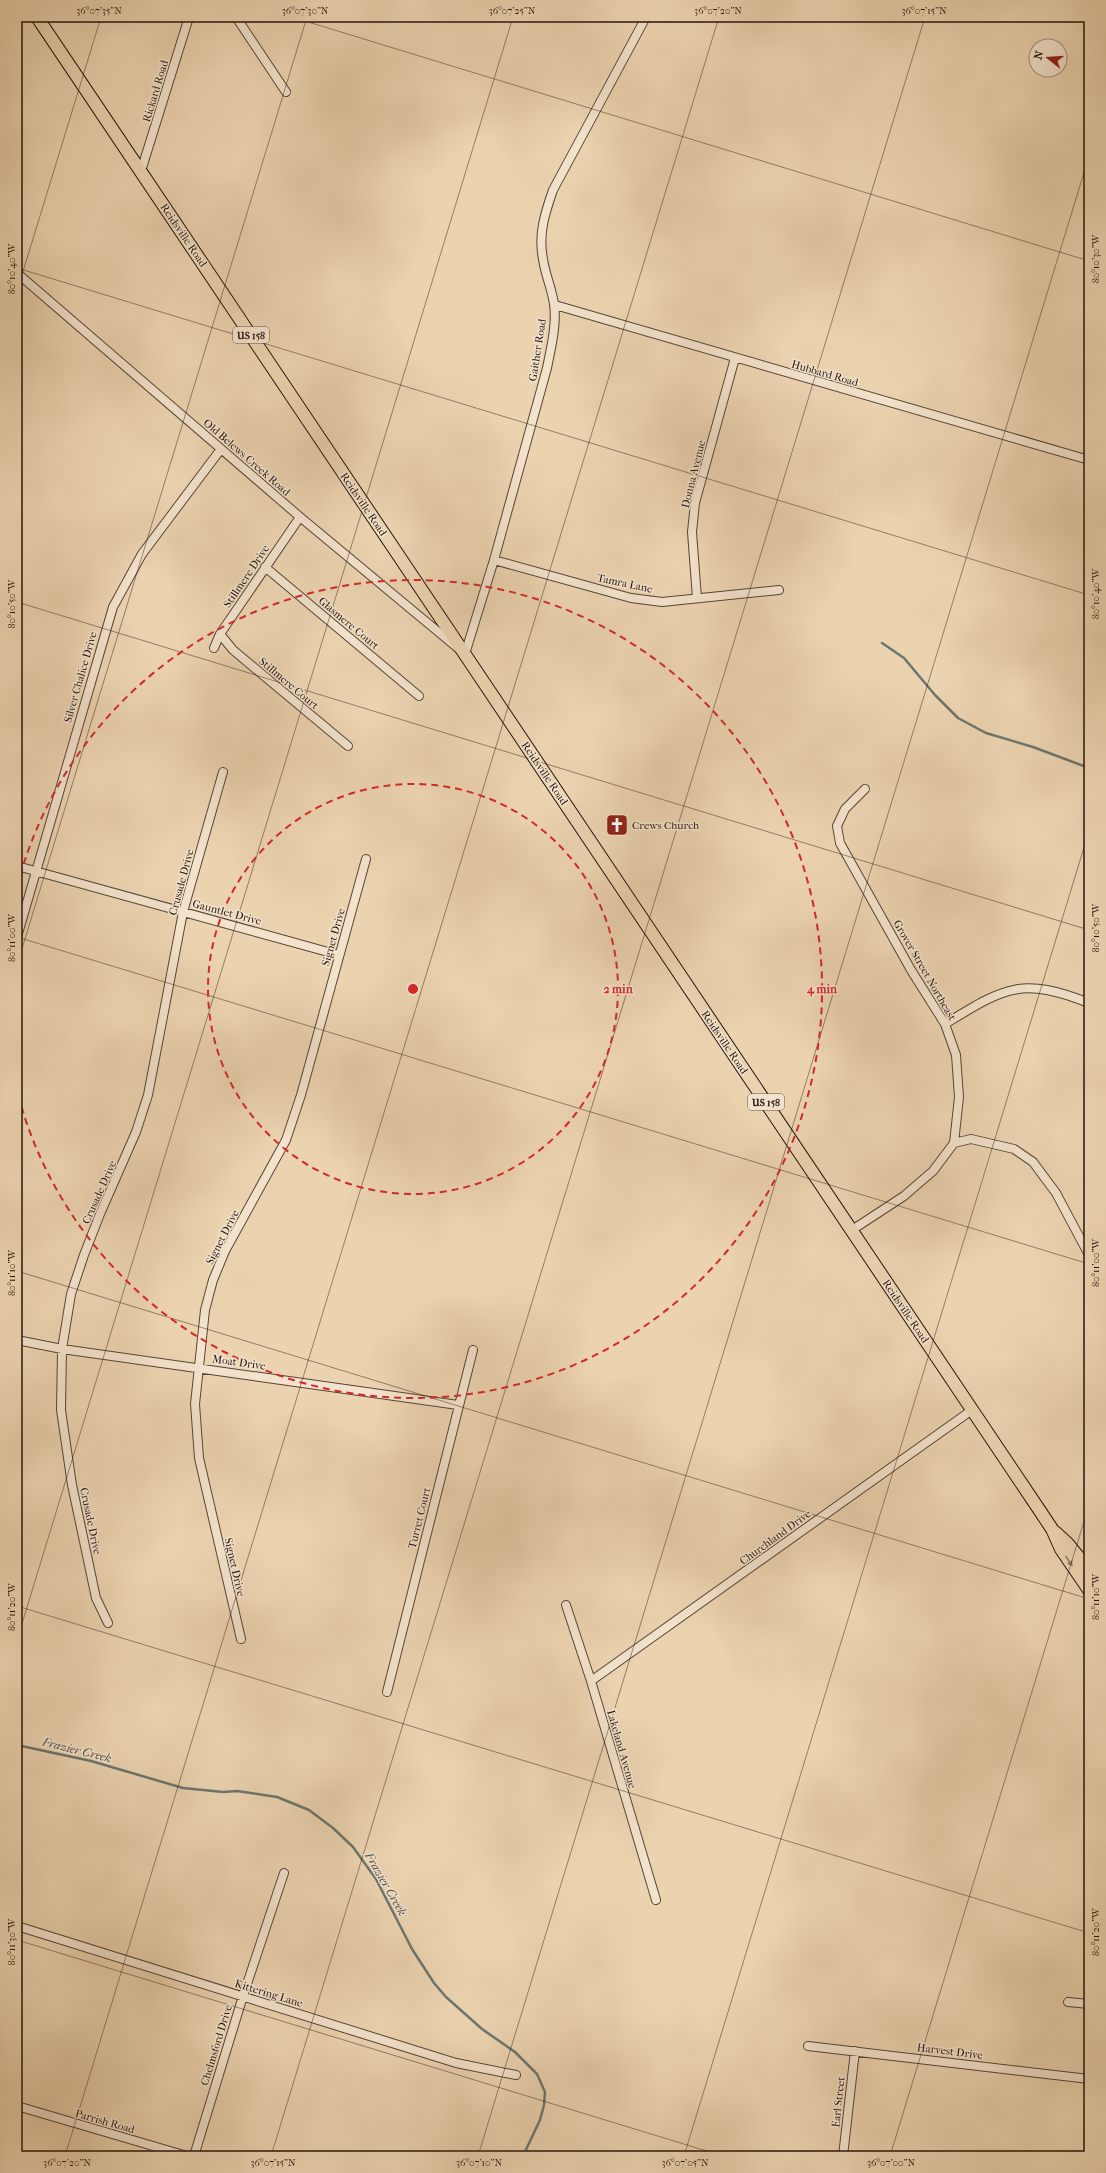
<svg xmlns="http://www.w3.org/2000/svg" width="1106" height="2173" font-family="'IM FELL French Canon',serif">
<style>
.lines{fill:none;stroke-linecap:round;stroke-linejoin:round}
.stream{stroke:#6b7670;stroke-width:2.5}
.minor-casing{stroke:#574436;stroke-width:10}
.highway-casing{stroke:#25150e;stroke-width:14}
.minor{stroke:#f3e2cc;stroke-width:8}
.highway{stroke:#ecd3b0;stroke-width:12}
.oneway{fill:#927e67}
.ticks{fill:none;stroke:#25150e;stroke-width:1;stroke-opacity:0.45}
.ring{fill:none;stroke:#d62828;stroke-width:2;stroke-dasharray:7 5}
.labels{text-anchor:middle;stroke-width:3;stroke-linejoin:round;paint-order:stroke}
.shield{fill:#f3e2cc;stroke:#635247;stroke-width:1}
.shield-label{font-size:10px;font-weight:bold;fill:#25150e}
.street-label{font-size:11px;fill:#25150e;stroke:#f3e2cc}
.poi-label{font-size:11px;fill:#25150e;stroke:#f3e2cc;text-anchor:start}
.water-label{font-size:12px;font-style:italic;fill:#4e4e47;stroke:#f3e2cc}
.centre{fill:#d62828;stroke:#f3e2cc;stroke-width:2}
.ring-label{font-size:12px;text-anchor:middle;font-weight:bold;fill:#d62828;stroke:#f3e2cc;stroke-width:3;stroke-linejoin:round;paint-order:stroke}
.neatline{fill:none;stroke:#25150e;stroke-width:1.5}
.ticks-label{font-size:10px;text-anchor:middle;fill:#25150e}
</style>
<rect width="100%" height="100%" fill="#ecd3b0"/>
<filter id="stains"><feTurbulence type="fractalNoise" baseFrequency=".005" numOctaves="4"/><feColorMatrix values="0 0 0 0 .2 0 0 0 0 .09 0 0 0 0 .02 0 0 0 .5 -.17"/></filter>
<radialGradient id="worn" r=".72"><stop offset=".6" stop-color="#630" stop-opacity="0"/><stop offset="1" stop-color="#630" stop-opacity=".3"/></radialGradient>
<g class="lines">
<path class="stream" d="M882,643L904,658L935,695L958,718L986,733L1033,747L1089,768
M17,1745L91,1761L183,1788L223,1792L237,1791L277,1797L309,1810L333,1828L353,1847L376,1879L412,1949L434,1983L446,1997L482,2029L515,2052L537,2074L545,2092L544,2105L540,2120L523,2156"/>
<g class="minor-casing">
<path id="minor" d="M236,17L286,92
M141,171L189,17
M17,273L300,517L465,654L494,560L547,368C551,348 557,324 554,304C552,289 545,274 543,259C538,234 545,213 553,190L646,17
M555,305L1089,460
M494,560L631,598L662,602L779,590
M265,567L419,696
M697,598L692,532L695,503L735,358
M220,634L233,650L348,746
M214,648L220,634L300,517
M17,866L339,955
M17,937L113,607L142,554L221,449
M945,1024C1004,988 1021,976 1089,1003
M954,1143L971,1139L1014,1149L1033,1162L1056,1193L1089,1255
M852,1230L904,1196L933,1171L954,1143L959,1097L956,1055L945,1024L911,970L840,843L837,826L845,809L865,789
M17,1340L62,1349L458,1405
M566,1605L591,1681L656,1900
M108,1623L96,1598L72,1485L61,1410L62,1349L71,1294L84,1255L100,1214L136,1132L148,1095L183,912L223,772
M241,1639L199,1458L195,1404L205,1310L213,1280L225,1251L286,1140L301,1095L366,859
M591,1681L972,1410
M387,1692L473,1350
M17,1926L456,2063L516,2075
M1068,2002L1089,2004
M808,2046L1089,2079
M17,2106L187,2156
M194,2156L243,1996L284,1873
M843,2156L855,2051"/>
</g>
<g class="highway-casing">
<path id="highway" d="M37,17L1038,1508L1052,1529L1061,1549L1089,1590
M1055,1532L1068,1544L1089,1570"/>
</g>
<use href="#minor" class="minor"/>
<use href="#highway" class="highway"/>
</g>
<defs><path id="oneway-solid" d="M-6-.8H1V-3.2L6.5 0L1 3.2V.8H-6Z"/></defs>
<use class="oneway" href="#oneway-solid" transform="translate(1069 1561) rotate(56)"/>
<path class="ticks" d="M292,17L1089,261M17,268L1089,595M17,291L101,17M17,602L1089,930M17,937L1089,1264M17,965L307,17M17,1271L1089,1599M17,1606L1089,1933M17,1640L513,17M17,1940L723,2156M65,2156L719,17M271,2156L925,17M478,2156L1089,156M684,2156L1089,831M890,2156L1089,1505"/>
<g class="ring">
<circle cx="413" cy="989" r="205"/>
<path d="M17 887A409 409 0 1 1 17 1091"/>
</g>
<defs>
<g id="church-square" transform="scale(1.15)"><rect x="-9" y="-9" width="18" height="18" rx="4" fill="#8f2418" stroke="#f3e2cc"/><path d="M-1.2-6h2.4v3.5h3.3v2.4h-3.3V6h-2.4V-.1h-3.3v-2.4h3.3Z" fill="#fff"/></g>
</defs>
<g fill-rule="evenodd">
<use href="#church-square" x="617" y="825"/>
</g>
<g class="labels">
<g class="shield">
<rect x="233" y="327" width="36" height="16" rx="3"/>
<rect x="748" y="1094" width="36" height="16" rx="3"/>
</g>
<g class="shield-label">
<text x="251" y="339">US 158</text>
<text x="766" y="1106">US 158</text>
</g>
<g class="street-label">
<text transform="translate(155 91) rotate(-73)" y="4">Rickard Road</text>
<text transform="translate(184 235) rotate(56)" y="4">Reidsville Road</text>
<text transform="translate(537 350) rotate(-81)" y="4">Gaither Road</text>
<text transform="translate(825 373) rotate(16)" y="4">Hubbard Road</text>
<text transform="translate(247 457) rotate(41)" y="4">Old Belews Creek Road</text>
<text transform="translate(693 474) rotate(-76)" y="4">Donna Avenue</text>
<text transform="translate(364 504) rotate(56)" y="4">Reidsville Road</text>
<text transform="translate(246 576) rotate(-56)" y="4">Stillmere Drive</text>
<text transform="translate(625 583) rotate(12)" y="4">Tamra Lane</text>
<text transform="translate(349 623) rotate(40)" y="4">Glasmere Court</text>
<text transform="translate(80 677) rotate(-74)" y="4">Silver Chalice Drive</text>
<text transform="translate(289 683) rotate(40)" y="4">Stillmere Court</text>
<text transform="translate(545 773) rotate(56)" y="4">Reidsville Road</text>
<text transform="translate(181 882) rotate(-75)" y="4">Crusade Drive</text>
<text transform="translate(227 912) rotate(15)" y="4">Gauntlet Drive</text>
<text transform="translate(333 937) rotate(-74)" y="4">Signet Drive</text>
<text transform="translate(925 970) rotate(60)" y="4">Grover Street Northeast</text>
<text transform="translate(725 1042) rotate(56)" y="4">Reidsville Road</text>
<text transform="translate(99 1192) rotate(-66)" y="4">Crusade Drive</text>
<text transform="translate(222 1237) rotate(-63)" y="4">Signet Drive</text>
<text transform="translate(906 1311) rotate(56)" y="4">Reidsville Road</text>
<text transform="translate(239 1362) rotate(8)" y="4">Moat Drive</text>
<text transform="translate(419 1518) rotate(-76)" y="4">Turret Court</text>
<text transform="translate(91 1521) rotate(78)" y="4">Crusade Drive</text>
<text transform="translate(775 1537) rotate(-36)" y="4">Churchland Drive</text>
<text transform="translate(235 1567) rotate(77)" y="4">Signet Drive</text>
<text transform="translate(622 1749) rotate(74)" y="4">Lakeland Avenue</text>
<text transform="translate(269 1993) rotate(17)" y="4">Kittering Lane</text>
<text transform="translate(216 2045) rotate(-73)" y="4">Chelmsford Drive</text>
<text transform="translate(950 2051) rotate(7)" y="4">Harvest Drive</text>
<text transform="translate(838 2102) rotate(-84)" y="4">Earl Street</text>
<text transform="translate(105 2121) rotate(16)" y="4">Parrish Road</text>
</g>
<g class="poi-label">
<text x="632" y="829">Crews Church</text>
</g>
<g class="water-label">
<text transform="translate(77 1750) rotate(14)" y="4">Frazier Creek</text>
<text transform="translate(386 1884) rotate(60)" y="4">Frazier Creek</text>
</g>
</g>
<circle cx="413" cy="989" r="6" class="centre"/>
<g class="ring-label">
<text x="618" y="993">2 min</text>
<text x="822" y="993">4 min</text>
</g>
<rect width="1106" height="2173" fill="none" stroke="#ecd3b0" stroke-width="44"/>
<g transform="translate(1048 58) rotate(287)"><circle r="19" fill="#f3e2cc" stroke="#a19080"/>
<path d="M0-3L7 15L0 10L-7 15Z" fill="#8f2418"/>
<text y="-6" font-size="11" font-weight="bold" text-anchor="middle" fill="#25150e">N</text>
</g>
<rect x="22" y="22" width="1062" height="2129" class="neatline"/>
<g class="ticks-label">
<text x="99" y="14">36°07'35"N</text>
<text x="305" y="14">36°07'30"N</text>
<text x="512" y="14">36°07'25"N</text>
<text x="718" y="14">36°07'20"N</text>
<text x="924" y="14">36°07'15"N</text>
<text transform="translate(1095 259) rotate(-90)" y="4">80°10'30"W</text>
<text transform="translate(11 269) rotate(-90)" y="4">80°10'40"W</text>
<text transform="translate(1095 594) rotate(-90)" y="4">80°10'40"W</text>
<text transform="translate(11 604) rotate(-90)" y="4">80°10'50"W</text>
<text transform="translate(1095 928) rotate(-90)" y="4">80°10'50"W</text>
<text transform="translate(11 938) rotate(-90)" y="4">80°11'00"W</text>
<text transform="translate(1095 1263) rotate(-90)" y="4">80°11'00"W</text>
<text transform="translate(11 1273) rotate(-90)" y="4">80°11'10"W</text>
<text transform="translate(1095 1597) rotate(-90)" y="4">80°11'10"W</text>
<text transform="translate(11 1607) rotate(-90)" y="4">80°11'20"W</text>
<text transform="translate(1095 1932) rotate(-90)" y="4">80°11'20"W</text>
<text transform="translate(11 1942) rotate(-90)" y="4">80°11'30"W</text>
<text x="67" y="2166">36°07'20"N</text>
<text x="273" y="2166">36°07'15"N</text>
<text x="479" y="2166">36°07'10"N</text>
<text x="685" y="2166">36°07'05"N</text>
<text x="891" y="2166">36°07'00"N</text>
</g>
<rect width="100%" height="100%" filter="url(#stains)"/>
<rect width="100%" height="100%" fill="url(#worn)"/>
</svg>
